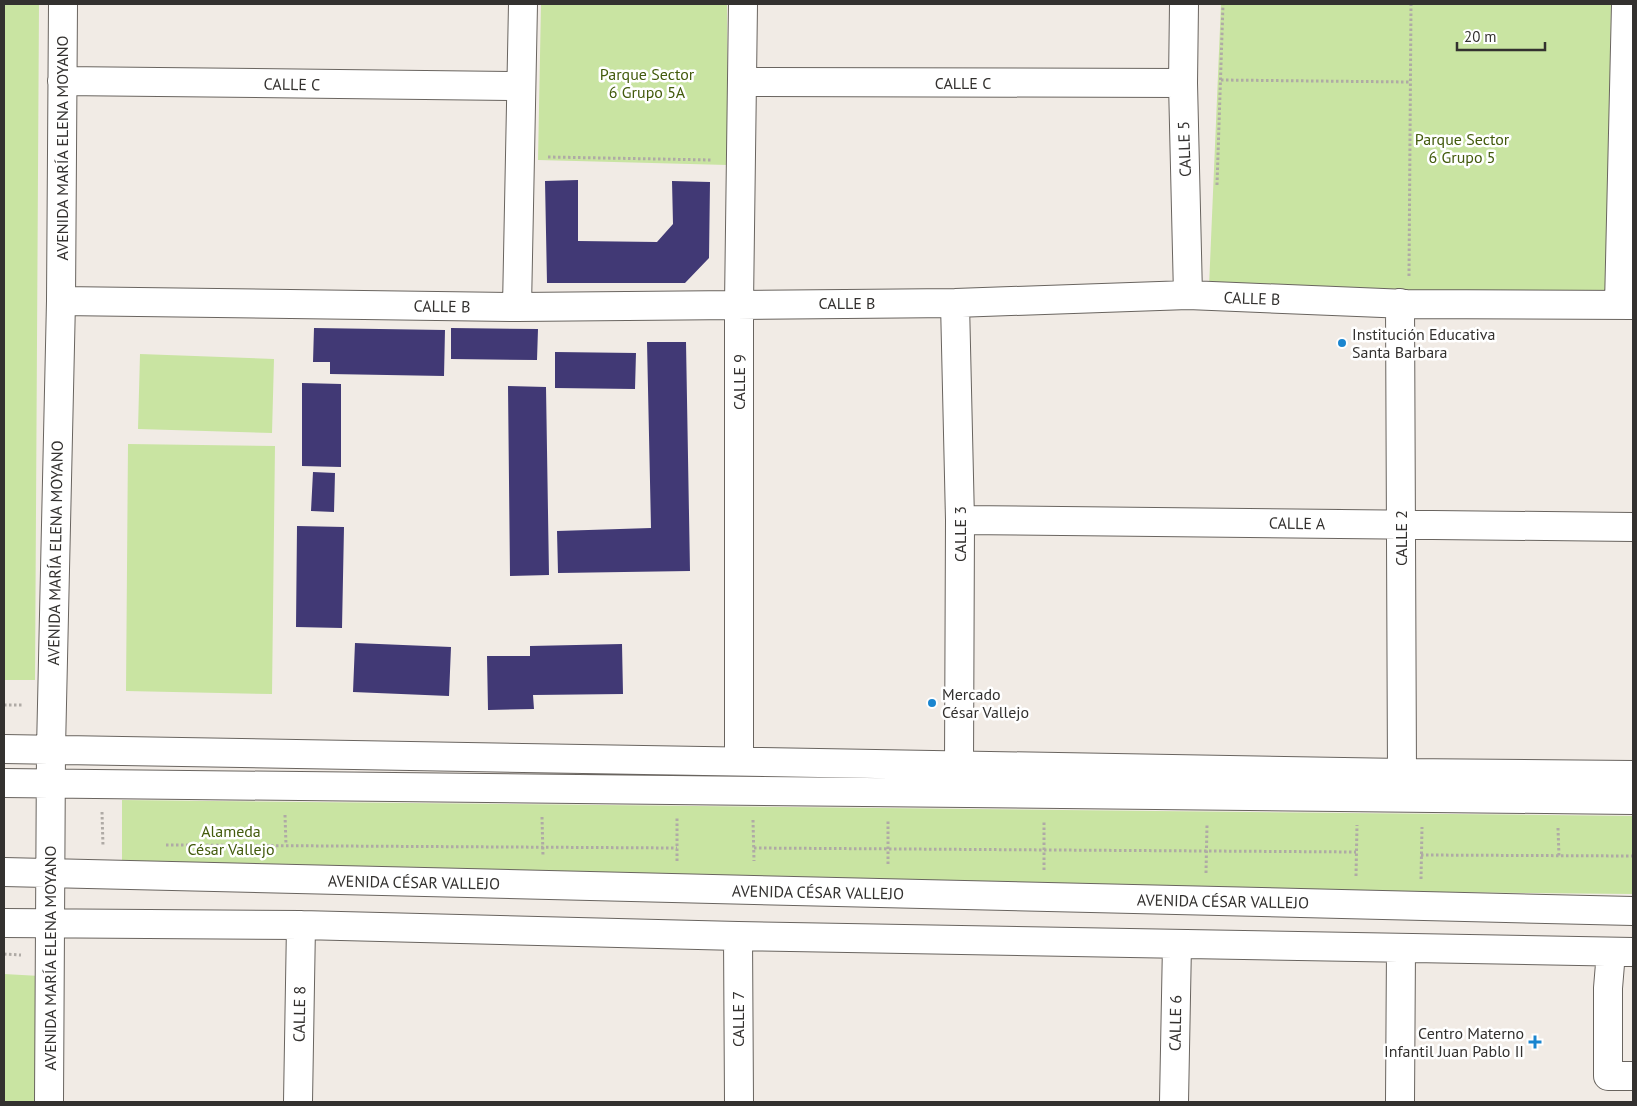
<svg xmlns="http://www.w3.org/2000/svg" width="1637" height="1106" font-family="'PT Sans',sans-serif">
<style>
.green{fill:#c9e4a2}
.building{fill:#413975}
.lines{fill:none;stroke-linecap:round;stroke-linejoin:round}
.minor-casing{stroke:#69645f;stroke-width:30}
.path{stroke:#afaaa5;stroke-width:3;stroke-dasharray:2.5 2.5;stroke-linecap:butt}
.minor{stroke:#fff;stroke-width:28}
.poi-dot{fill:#1a85cf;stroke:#fff;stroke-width:2}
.labels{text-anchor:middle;stroke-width:5;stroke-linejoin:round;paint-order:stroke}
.park-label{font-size:16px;fill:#435b0d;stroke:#fff}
.street-label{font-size:16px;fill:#33312f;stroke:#fff}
.poi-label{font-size:16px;fill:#33312f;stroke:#fff;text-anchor:start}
</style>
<rect width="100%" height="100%" fill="#f1ebe5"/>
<path class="green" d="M4,4H39L35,680H4Z
M541,4H727L728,165L538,160Z
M1221,4H1611L1607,296L1209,287Z
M140,354L274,359L272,433L138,429Z
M128,444L275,446L272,694L126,691Z
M122,800L1633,816V894L122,879Z
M4,974L40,976L37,1102H4Z"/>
<path class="building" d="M578,180V241L657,242L673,224L672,181L710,182L709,258L685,283H547L545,181Z
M314,328L445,330L444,376L330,374V362H313Z
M451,328L538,329L537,360L451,359Z
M647,342H686L690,571L558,573L557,531L651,528Z
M555,352L636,353L635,389L555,388Z
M302,383L341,384V467L302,466Z
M508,386L546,387L549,575L510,576Z
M313,472L335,473L334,512L311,511Z
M297,526L344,527L342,628L296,627Z
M355,643L451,647L449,696L353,692Z
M622,644L623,694L533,695L534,709L488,710L487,656H530V646Z"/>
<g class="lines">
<g class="minor-casing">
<path id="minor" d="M1184,4L1183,83L1188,295
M62,81L521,86
M743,82L1183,83
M61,301L517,307L955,303L1188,295L1407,304L1633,305
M955,303L960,520L959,765
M1400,303L1402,773
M1619,305L1626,4
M517,307L523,4
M960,520L1633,527
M4,749L1402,773L1633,775
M739,761V304L743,4
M4,783L1633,800
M4,872L1633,911
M4,923L301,925L738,936L1633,952
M738,936L739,1102
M1611,952L1608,988V1076H1633
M49,1102L51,749L61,301L63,4
M298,1102L301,925
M1174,1102L1177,944
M1400,1102L1401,948"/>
</g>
<path class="path" d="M1221,80L1410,82
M548,157L712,160
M1217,185L1223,4
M1409,276L1411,4
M4,705H24
M102,812L103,846
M285,815L286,845
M542,817L543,856
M753,820L754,861
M1558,828L1559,856
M166,845L677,848
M754,848L1356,852
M1421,855L1633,856
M677,861V817
M888,864V820
M1044,870V821
M1206,873L1207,825
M1356,876L1357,825
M1421,879L1422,827
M4,954L21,955"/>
<use href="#minor" class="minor"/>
</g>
<g class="poi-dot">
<circle cx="1342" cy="343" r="5"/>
<circle cx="932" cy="703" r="5"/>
<path d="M1532.5 1034.5h5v5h5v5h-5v5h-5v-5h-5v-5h5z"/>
</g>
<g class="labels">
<g class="park-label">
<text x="647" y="80">Parque Sector<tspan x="647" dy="18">6 Grupo 5A</tspan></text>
<text x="1462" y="145">Parque Sector<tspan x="1462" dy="18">6 Grupo 5</tspan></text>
<text x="231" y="837">Alameda<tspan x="231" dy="18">César Vallejo</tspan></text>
</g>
<g class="street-label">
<text x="963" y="89">CALLE C</text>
<text transform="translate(292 84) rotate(1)" y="6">CALLE C</text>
<text transform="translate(62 148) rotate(-90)" y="6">AVENIDA MARÍA ELENA MOYANO</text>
<text transform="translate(1184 149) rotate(-92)" y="6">CALLE 5</text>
<text transform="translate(1252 298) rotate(2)" y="6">CALLE B</text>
<text x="847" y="309">CALLE B</text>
<text transform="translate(442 306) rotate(1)" y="6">CALLE B</text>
<text transform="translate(739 382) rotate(-90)" y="6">CALLE 9</text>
<text transform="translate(1297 523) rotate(1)" y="6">CALLE A</text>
<text transform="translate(960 534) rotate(-90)" y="6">CALLE 3</text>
<text transform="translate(1401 538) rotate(-90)" y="6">CALLE 2</text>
<text transform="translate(55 553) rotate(-89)" y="6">AVENIDA MARÍA ELENA MOYANO</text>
<text transform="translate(414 882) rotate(1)" y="6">AVENIDA CÉSAR VALLEJO</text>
<text transform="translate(818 892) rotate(1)" y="6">AVENIDA CÉSAR VALLEJO</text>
<text transform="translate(1223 901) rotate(1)" y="6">AVENIDA CÉSAR VALLEJO</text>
<text transform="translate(50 958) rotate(-90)" y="6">AVENIDA MARÍA ELENA MOYANO</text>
<text transform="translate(299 1014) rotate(-89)" y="6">CALLE 8</text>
<text transform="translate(738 1019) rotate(-90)" y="6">CALLE 7</text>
<text transform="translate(1175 1023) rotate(-89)" y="6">CALLE 6</text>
</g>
<g class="poi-label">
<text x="1352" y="340">Institución Educativa<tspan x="1352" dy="18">Santa Barbara</tspan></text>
<text x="942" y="700">Mercado<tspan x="942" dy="18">César Vallejo</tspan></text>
<text x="1524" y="1039" text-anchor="end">Centro Materno<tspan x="1524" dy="18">Infantil Juan Pablo II</tspan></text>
</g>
</g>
<rect width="1637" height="1106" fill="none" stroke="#33312f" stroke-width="10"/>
<path d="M1457 42v8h88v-8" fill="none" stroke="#33312f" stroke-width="2.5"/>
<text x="1464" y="42" font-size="15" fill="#33312f" stroke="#ffffff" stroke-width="4" paint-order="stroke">20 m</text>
</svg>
